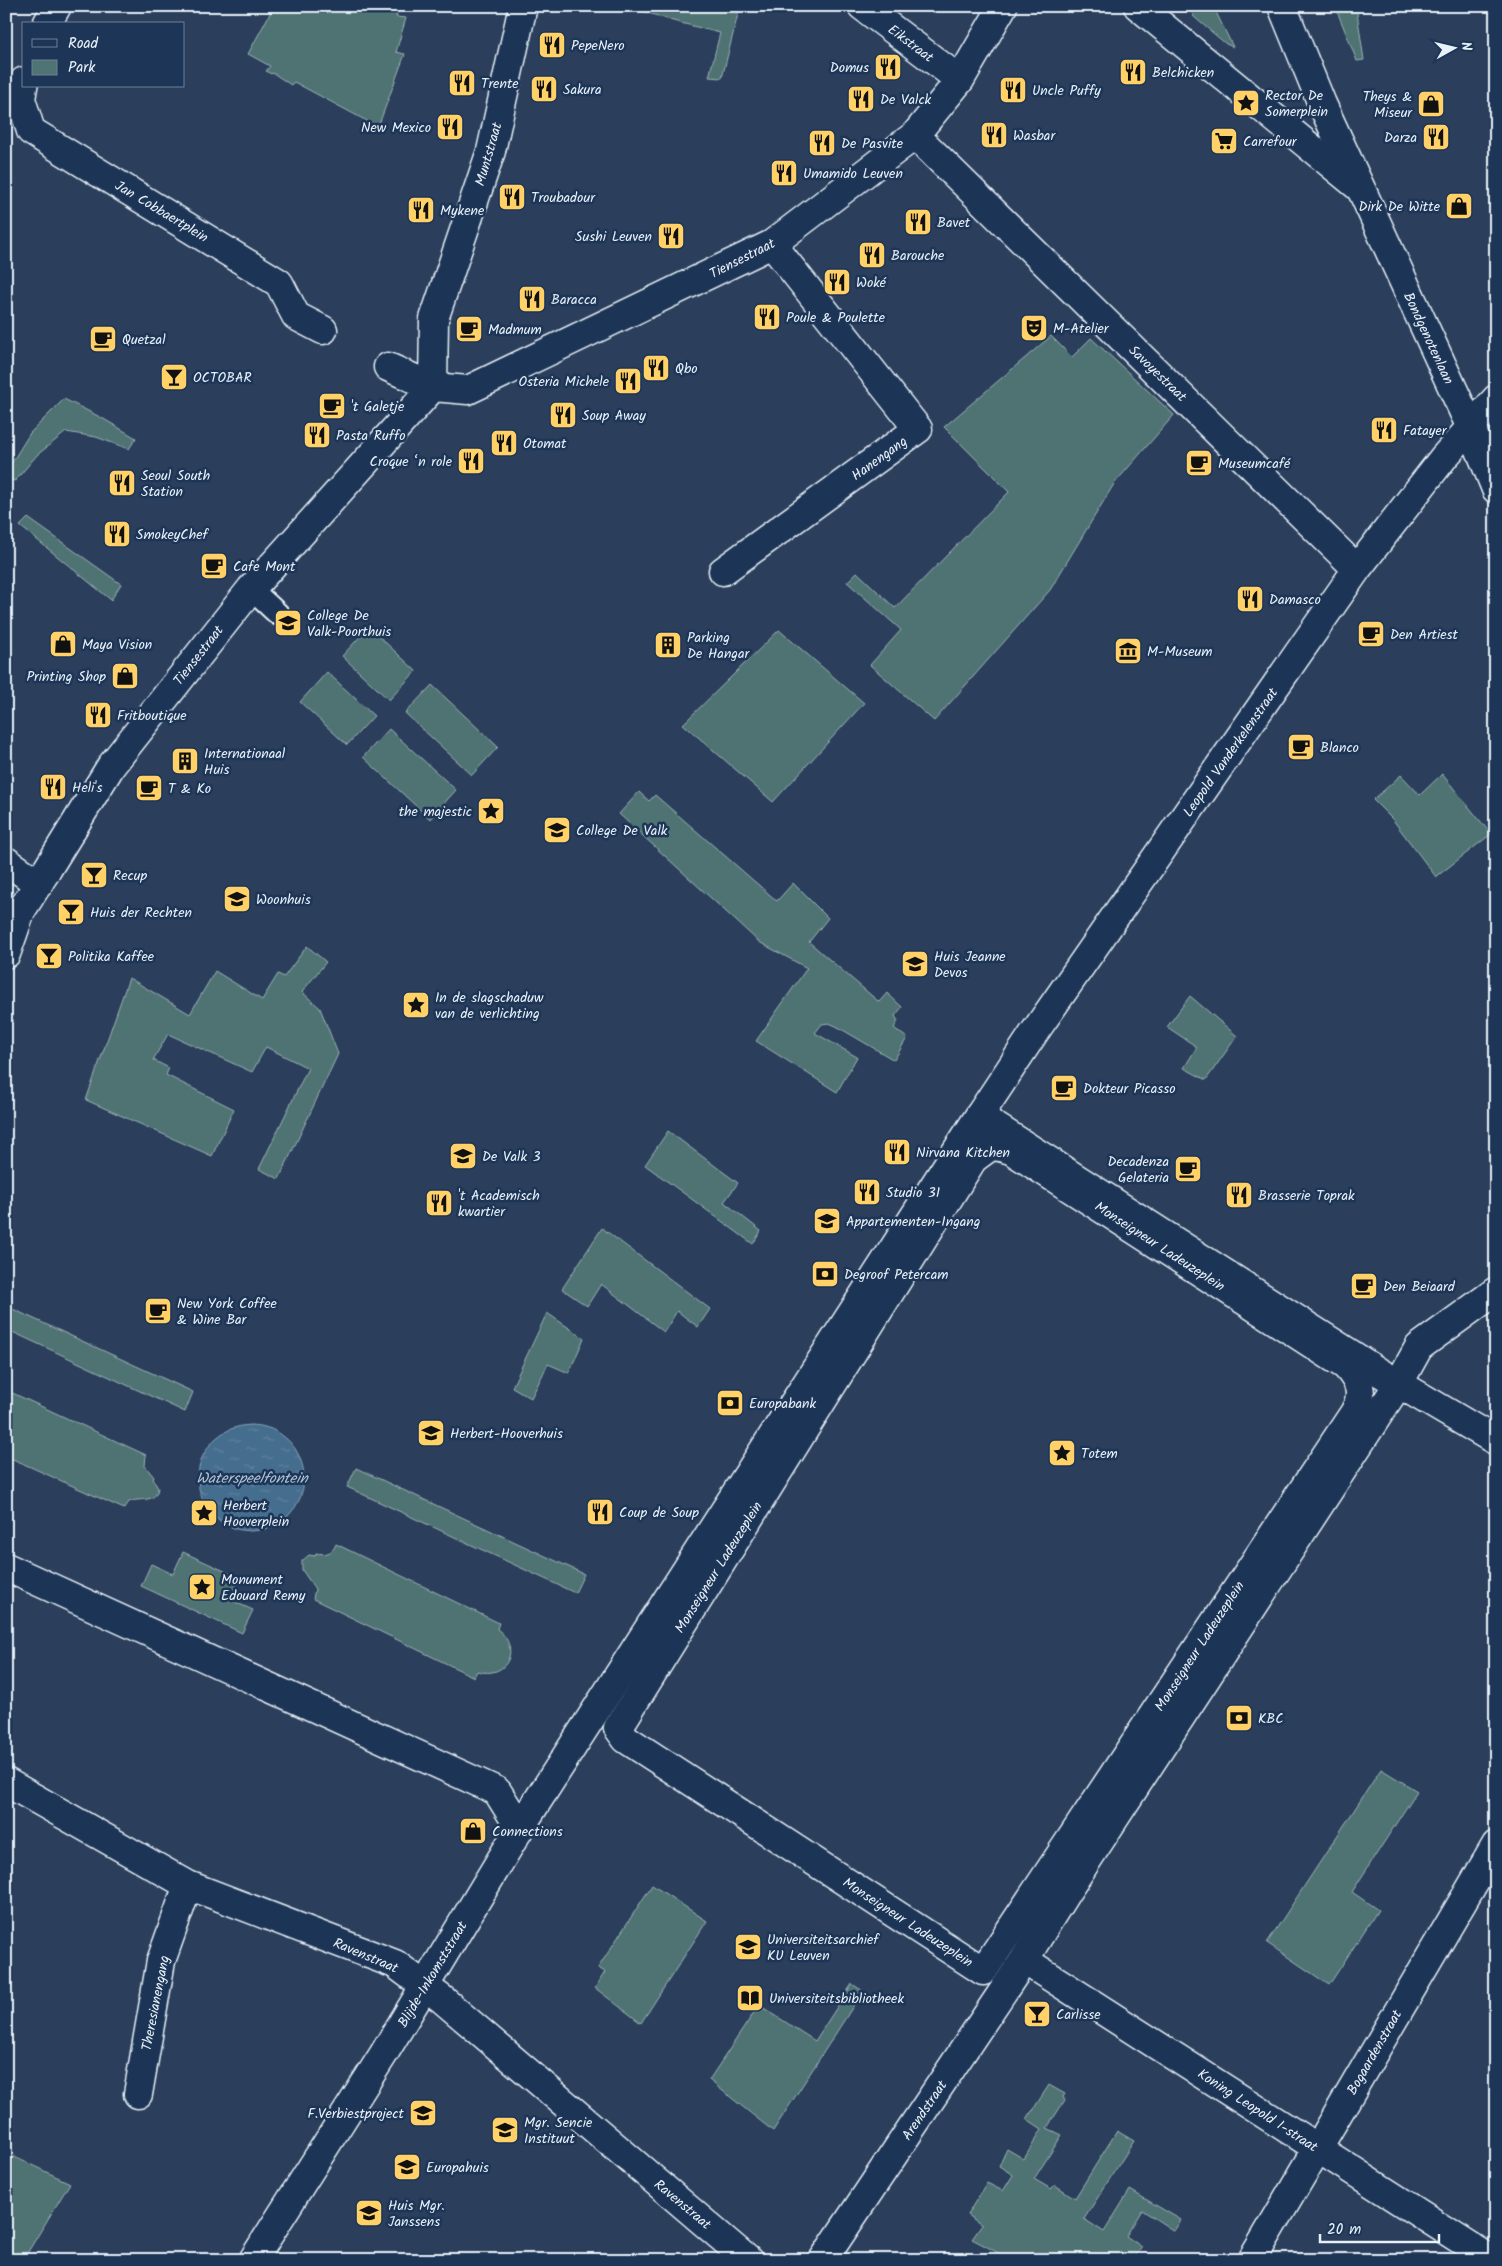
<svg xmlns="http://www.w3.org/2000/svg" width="1502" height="2266" font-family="Kalam,sans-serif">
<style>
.green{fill:#507373;stroke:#9cb2b6}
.water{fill:url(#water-ripples);stroke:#86a2b8}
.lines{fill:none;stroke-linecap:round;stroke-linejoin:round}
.service-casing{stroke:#e8f1f8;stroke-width:25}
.pedestrian-casing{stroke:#e8f1f8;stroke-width:31}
.minor-casing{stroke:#e8f1f8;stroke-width:31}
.tertiary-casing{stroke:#e8f1f8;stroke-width:31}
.service{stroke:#1d3557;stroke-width:21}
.pedestrian{stroke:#1d3557;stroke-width:28}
.minor{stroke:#1d3557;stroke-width:28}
.tertiary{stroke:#1d3557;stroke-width:28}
.labels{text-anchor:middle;stroke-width:5;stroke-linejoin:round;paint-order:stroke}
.street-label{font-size:14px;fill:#e8f1f8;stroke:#1d3557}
.poi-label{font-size:14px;fill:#e8f1f8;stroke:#1d3557;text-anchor:start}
.water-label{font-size:15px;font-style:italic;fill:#afc3d3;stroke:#1d3557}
</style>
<defs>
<pattern id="water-ripples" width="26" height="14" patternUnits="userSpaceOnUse" patternTransform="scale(1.25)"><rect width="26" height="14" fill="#456d8d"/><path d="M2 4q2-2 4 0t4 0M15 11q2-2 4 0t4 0" fill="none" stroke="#60829e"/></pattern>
</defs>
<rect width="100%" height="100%" fill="#2b3f5c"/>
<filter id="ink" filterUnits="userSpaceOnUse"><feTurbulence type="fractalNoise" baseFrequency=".02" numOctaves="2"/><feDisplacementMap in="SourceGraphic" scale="10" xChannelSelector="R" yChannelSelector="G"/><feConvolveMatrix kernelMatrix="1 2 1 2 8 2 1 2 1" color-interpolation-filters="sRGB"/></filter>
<g filter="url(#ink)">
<path class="green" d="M274,6H399L396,17L406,18L396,52L405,54L378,127L294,82L291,85L273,73L271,74L266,71L270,66L248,54Z
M723,6L739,10L722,78L709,77L720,33L673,21L630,7Z
M1190,6H1213L1233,47L1226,44L1194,17Z
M1335,6H1356L1364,60L1357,61Z
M1051,336L1072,357L1091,338L1174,415L1114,484L1050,590L934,721L870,665L901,630L847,582L857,572L895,608L1009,492L944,427Z
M64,399L102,418L136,438L129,449L96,437L66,432L37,455L15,481L6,478V472L30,433Z
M28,518L121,584L111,600L20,526Z
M369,627L416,671L389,700L342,656Z
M779,630L864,703L773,802L683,724Z
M327,672L374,716L347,745L300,702Z
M432,685L498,747L472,775L405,713Z
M389,729L456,790L430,819L363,757Z
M1442,774L1491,834L1436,877L1393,820L1373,800L1401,775L1420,795Z
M639,792L649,801L655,795L777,901L793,883L828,918L809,942L879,1002L887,993L902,1007L895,1016L898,1021L894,1028L907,1038L894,1060L836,1026L829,1023L822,1024L815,1033L857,1057L837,1092L756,1041L807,968L759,942L619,814Z
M307,946L326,962L302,992L320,1008L338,1054L279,1179L259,1169L308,1068L266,1047L252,1072L168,1034L153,1060L169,1068L166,1075L234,1109L212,1156L86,1100L129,978L190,1014L215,971L262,1000L278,974L284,977Z
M1190,996L1237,1036L1206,1080L1184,1068L1197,1047L1167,1027Z
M668,1131L738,1183L724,1202L761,1231L753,1244L645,1165Z
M602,1228L710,1309L698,1327L677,1311L664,1332L601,1284L587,1306L562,1289Z
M6,1306L193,1392L185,1412L6,1329Z
M547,1313L584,1338L569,1373L548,1364L531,1398L512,1387Z
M6,1390L146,1455L145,1466L154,1477L153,1480L158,1488C156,1504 140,1497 129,1502L124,1509L6,1456Z
M356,1468L584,1574L575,1593L347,1487Z
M336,1544L499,1623L497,1629C522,1647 508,1680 477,1671L474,1677L313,1599L315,1589L302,1570V1561L309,1555L315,1556L316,1553C326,1555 333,1553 336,1544Z
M183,1552L240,1578L230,1600L253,1610L242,1633L141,1586L151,1564L173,1574Z
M1381,1769L1417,1791L1352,1892L1378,1910L1329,1985L1267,1943Z
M652,1885L707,1921L641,2023L595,1988L605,1972L598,1968Z
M852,1984L863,1991L773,2131L709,2080L759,2005L815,2041Z
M1049,2085L1065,2094L1063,2097L1065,2100L1047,2128L1062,2135L1034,2179L1051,2189L1055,2185L1075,2198L1117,2131L1134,2141L1084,2219L1104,2232L1130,2190L1181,2220L1174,2231L1142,2210L1126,2236L1142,2247L1133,2260H1012L972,2239L982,2225L967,2215L987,2183L1003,2191L1013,2175L999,2166L1007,2149L1024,2159L1042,2129L1027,2119Z
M6,2153L70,2183L23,2260H6Z"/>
<path class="water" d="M198 1478a53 53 0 1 1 106 0a53 53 0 1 1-106 0Z"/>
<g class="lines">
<g class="service-casing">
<path id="service" d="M251,589L278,614"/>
</g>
<g class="pedestrian-casing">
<path id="pedestrian" d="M862,6L960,80
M1138,6L1360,188
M47,24L57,6
M24,81L21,99L31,131L279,283L296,316L323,330
M915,135L1357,569
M388,367L433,387L468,390L772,244L915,135L960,80L1003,6
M433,387L434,319L491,151L523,6
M723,571L918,429L772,244
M45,873L111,766L251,589L433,387
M979,1116L1034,1033L1357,569L1444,457L1496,399
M996,1146L1011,1150L1346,1366C1360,1382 1365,1394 1354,1413L983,1971L626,1739L618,1728L973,1159L988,1148Z
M1399,1383L1419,1347L1496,1291"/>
</g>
<g class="minor-casing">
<path id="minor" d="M1282,6L1322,104L1471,428L1496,489
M6,861L39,884
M6,954L21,911L45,873
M6,1782L188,1885L395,1964L442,1999L748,2260
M520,1828L979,1116L1379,1372L1496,1441
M1024,1960L1492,2260
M138,2094L161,1961L188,1885
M823,2260L1024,1960L1065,1894L1399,1383
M1252,2260L1496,1845"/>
</g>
<g class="tertiary-casing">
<path id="tertiary" d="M6,1567L497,1791L520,1828L383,2055L253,2260"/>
</g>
<use href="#service" class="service"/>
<use href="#pedestrian" class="pedestrian"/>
<use href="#minor" class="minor"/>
<use href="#tertiary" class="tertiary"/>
</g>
</g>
<defs>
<g id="restaurant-square" transform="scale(1.4375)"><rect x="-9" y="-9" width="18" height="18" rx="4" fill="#ffd166" stroke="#1d3557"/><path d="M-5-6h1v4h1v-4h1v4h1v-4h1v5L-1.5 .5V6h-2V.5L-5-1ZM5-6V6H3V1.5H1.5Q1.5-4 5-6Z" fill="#111"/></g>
<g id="sight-square" transform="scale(1.4375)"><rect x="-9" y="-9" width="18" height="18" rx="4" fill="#ffd166" stroke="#1d3557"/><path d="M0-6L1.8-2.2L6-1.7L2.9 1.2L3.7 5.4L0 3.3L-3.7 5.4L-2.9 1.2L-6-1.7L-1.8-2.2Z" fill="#111"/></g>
<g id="shop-square" transform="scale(1.4375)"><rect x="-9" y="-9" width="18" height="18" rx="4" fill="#ffd166" stroke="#1d3557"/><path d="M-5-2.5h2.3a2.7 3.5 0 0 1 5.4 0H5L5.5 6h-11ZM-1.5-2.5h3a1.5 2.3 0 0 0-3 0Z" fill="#111"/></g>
<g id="supermarket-square" transform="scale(1.4375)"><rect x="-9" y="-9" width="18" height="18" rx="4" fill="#ffd166" stroke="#1d3557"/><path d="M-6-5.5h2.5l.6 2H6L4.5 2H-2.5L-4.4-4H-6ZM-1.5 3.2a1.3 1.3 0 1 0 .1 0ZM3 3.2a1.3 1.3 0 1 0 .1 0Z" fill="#111"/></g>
<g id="theatre-square" transform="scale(1.4375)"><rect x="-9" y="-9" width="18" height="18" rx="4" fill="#ffd166" stroke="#1d3557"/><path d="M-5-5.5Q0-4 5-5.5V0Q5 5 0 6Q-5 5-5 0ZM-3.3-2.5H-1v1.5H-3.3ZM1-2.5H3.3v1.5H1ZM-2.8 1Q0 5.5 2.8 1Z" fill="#111"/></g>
<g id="cafe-square" transform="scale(1.4375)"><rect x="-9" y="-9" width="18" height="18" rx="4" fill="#ffd166" stroke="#1d3557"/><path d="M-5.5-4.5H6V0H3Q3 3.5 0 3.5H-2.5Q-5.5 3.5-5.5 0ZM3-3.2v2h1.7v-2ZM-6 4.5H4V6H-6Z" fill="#111"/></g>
<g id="bar-square" transform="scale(1.4375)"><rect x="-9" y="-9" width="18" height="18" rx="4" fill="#ffd166" stroke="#1d3557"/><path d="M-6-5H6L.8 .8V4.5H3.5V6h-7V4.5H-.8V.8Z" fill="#111"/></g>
<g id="university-square" transform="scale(1.4375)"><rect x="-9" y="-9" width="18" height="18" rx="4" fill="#ffd166" stroke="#1d3557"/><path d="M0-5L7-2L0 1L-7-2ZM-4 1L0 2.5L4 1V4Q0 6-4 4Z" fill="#111"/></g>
<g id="building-square" transform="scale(1.4375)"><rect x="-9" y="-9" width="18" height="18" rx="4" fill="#ffd166" stroke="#1d3557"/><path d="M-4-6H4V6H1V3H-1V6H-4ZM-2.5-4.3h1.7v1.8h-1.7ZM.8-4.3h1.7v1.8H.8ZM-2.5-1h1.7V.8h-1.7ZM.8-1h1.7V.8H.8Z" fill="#111"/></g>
<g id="museum-square" transform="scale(1.4375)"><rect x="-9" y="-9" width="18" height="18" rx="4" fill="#ffd166" stroke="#1d3557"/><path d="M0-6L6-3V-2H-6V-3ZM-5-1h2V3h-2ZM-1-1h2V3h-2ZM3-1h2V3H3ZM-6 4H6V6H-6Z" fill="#111"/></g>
<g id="bank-square" transform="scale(1.4375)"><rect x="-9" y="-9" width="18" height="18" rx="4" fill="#ffd166" stroke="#1d3557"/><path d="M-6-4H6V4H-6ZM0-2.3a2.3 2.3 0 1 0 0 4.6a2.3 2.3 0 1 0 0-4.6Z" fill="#111"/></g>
<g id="library-square" transform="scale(1.4375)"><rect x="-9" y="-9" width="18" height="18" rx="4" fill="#ffd166" stroke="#1d3557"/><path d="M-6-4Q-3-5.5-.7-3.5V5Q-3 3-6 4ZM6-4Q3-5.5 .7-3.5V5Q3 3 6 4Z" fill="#111"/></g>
</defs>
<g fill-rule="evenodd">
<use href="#restaurant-square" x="552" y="45"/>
<use href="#restaurant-square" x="888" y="67"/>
<use href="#restaurant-square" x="1133" y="72"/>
<use href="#restaurant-square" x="462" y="83"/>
<use href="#restaurant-square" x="544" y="89"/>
<use href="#restaurant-square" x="1013" y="90"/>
<use href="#restaurant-square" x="861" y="99"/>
<use href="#sight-square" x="1246" y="103"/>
<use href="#shop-square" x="1431" y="104"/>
<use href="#restaurant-square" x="450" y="127"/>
<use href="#restaurant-square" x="994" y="135"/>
<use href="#restaurant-square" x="1436" y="137"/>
<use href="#supermarket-square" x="1224" y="141"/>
<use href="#restaurant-square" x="822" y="143"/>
<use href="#restaurant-square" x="784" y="173"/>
<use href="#restaurant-square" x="512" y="197"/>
<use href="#shop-square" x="1459" y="206"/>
<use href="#restaurant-square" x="421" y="210"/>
<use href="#restaurant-square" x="918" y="222"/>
<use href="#restaurant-square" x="671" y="236"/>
<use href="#restaurant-square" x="872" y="255"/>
<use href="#restaurant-square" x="837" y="282"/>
<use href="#restaurant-square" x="532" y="299"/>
<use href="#restaurant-square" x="767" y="317"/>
<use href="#theatre-square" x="1034" y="328"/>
<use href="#cafe-square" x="469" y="329"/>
<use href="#cafe-square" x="103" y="339"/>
<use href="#restaurant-square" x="656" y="368"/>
<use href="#bar-square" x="174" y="377"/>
<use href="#restaurant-square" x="628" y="381"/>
<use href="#cafe-square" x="332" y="406"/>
<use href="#restaurant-square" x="563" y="415"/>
<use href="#restaurant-square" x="1384" y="430"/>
<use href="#restaurant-square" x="317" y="435"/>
<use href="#restaurant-square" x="504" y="443"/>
<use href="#restaurant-square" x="471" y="461"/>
<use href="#cafe-square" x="1199" y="463"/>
<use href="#restaurant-square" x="122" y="483"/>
<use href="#restaurant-square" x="117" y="534"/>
<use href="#cafe-square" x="214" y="566"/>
<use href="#restaurant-square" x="1250" y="599"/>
<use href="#university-square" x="288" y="623"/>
<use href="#cafe-square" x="1371" y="634"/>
<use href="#shop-square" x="63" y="644"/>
<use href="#building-square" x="668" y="645"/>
<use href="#museum-square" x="1128" y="651"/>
<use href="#shop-square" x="125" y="676"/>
<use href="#restaurant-square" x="98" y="715"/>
<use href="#cafe-square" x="1301" y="747"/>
<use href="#building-square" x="185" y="761"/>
<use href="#restaurant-square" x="53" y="787"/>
<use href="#cafe-square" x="149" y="788"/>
<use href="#sight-square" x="491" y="811"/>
<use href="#university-square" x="557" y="830"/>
<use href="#bar-square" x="94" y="875"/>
<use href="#university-square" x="237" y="899"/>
<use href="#bar-square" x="71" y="912"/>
<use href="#bar-square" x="49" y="956"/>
<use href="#university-square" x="915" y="964"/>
<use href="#sight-square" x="416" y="1005"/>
<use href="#cafe-square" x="1064" y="1088"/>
<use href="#restaurant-square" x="897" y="1152"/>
<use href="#university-square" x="463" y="1156"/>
<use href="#cafe-square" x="1188" y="1169"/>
<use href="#restaurant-square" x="867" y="1192"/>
<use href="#restaurant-square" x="1239" y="1195"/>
<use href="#restaurant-square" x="439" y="1203"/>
<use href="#university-square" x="827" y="1221"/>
<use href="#bank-square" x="825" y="1274"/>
<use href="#cafe-square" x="1364" y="1286"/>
<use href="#cafe-square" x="158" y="1311"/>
<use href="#bank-square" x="730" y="1403"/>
<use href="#university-square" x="431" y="1433"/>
<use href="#sight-square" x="1062" y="1453"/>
<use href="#restaurant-square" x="600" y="1512"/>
<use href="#sight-square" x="204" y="1513"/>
<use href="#sight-square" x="202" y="1587"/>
<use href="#bank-square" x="1239" y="1718"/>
<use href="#shop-square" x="473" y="1831"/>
<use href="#university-square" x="748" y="1947"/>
<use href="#library-square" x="750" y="1998"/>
<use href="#bar-square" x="1037" y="2014"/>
<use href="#university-square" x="423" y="2113"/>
<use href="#university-square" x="505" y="2130"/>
<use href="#university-square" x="407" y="2167"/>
<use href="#university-square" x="369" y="2213"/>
</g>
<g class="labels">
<g class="street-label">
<text transform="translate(911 43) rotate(37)" y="5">Eikstraat</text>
<text transform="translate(488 154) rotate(-74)" y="5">Muntstraat</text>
<text transform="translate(162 211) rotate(31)" y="5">Jan Cobbaertplein</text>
<text transform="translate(742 258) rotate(-27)" y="5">Tiensestraat</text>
<text transform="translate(1429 338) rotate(65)" y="5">Bondgenotenlaan</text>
<text transform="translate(1158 373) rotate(44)" y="5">Savoyestraat</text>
<text transform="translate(879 458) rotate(-36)" y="5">Hanengang</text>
<text transform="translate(198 655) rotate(-52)" y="5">Tiensestraat</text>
<text transform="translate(1230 752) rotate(-55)" y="5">Leopold Vanderkelenstraat</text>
<text transform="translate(1160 1246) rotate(33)" y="5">Monseigneur Ladeuzeplein</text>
<text transform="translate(718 1567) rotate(-58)" y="5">Monseigneur Ladeuzeplein</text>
<text transform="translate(1199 1646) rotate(-57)" y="5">Monseigneur Ladeuzeplein</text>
<text transform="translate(908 1922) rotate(33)" y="5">Monseigneur Ladeuzeplein</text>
<text transform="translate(366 1955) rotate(23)" y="5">Ravenstraat</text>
<text transform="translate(432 1974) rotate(-59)" y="5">Blijde-Inkomststraat</text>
<text transform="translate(155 2003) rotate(-79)" y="5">Theresianengang</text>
<text transform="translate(1374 2052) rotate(-60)" y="5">Bogaardenstraat</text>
<text transform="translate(924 2110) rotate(-56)" y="5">Arendstraat</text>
<text transform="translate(1258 2110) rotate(33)" y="5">Koning Leopold I-straat</text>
<text transform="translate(683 2204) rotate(40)" y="5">Ravenstraat</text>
</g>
<g class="poi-label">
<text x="571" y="50">PepeNero</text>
<text x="869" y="72" text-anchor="end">Domus</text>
<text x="1152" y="77">Belchicken</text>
<text x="481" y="88">Trente</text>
<text x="563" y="94">Sakura</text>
<text x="1032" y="95">Uncle Puffy</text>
<text x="1265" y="100">Rector De<tspan x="1265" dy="16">Somerplein</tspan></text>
<text x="1412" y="101" text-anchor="end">Theys &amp;<tspan x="1412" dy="16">Miseur</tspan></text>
<text x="880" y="104">De Valck</text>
<text x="431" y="132" text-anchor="end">New Mexico</text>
<text x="1013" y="140">Wasbar</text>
<text x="1417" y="142" text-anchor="end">Darza</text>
<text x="1243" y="146">Carrefour</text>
<text x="841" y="148">De Pasvite</text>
<text x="803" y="178">Umamido Leuven</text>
<text x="531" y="202">Troubadour</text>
<text x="1440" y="211" text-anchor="end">Dirk De Witte</text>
<text x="440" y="215">Mykene</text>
<text x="937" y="227">Bavet</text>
<text x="652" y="241" text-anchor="end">Sushi Leuven</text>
<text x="891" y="260">Barouche</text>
<text x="856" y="287">Woké</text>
<text x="551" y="304">Baracca</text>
<text x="786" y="322">Poule &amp; Poulette</text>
<text x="1053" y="333">M-Atelier</text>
<text x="488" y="334">Madmum</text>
<text x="122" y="344">Quetzal</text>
<text x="675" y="373">Qbo</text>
<text x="193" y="382">OCTOBAR</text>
<text x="609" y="386" text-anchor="end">Osteria Michele</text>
<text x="351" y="411">'t Galetje</text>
<text x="582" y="420">Soup Away</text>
<text x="1403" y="435">Fatayer</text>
<text x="336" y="440">Pasta Ruffo</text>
<text x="523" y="448">Otomat</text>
<text x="452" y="466" text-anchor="end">Croque ‘n role</text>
<text x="1218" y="468">Museumcafé</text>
<text x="141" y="480">Seoul South<tspan x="141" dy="16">Station</tspan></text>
<text x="136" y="539">SmokeyChef</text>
<text x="233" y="571">Cafe Mont</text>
<text x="1269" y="604">Damasco</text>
<text x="307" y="620">College De<tspan x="307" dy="16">Valk-Poorthuis</tspan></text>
<text x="1390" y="639">Den Artiest</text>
<text x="687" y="642">Parking<tspan x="687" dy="16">De Hangar</tspan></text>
<text x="82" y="649">Maya Vision</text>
<text x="1147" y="656">M-Museum</text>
<text x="106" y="681" text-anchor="end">Printing Shop</text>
<text x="117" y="720">Fritboutique</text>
<text x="1320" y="752">Blanco</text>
<text x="204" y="758">Internationaal<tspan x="204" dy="16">Huis</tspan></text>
<text x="72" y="792">Heli's</text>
<text x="168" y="793">T &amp; Ko</text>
<text x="472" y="816" text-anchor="end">the majestic</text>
<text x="576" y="835">College De Valk</text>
<text x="113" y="880">Recup</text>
<text x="256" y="904">Woonhuis</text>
<text x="90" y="917">Huis der Rechten</text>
<text x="68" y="961">Politika Kaffee</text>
<text x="934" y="961">Huis Jeanne<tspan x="934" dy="16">Devos</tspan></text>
<text x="435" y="1002">In de slagschaduw<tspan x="435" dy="16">van de verlichting</tspan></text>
<text x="1083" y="1093">Dokteur Picasso</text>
<text x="916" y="1157">Nirvana Kitchen</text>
<text x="482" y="1161">De Valk 3</text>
<text x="1169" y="1166" text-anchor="end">Decadenza<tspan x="1169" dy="16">Gelateria</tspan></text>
<text x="886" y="1197">Studio 31</text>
<text x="458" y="1200">'t Academisch<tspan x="458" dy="16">kwartier</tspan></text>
<text x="1258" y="1200">Brasserie Toprak</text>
<text x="846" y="1226">Appartementen-Ingang</text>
<text x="844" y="1279">Degroof Petercam</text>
<text x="1383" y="1291">Den Beiaard</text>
<text x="177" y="1308">New York Coffee<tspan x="177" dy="16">&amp; Wine Bar</tspan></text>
<text x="749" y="1408">Europabank</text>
<text x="450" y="1438">Herbert-Hooverhuis</text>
<text x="1081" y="1458">Totem</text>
<text x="223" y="1510">Herbert<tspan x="223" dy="16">Hooverplein</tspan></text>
<text x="619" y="1517">Coup de Soup</text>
<text x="221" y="1584">Monument<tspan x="221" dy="16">Edouard Remy</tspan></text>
<text x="1258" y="1723">KBC</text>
<text x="492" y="1836">Connections</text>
<text x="767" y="1944">Universiteitsarchief<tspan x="767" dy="16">KU Leuven</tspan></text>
<text x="769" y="2003">Universiteitsbibliotheek</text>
<text x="1056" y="2019">Carlisse</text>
<text x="404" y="2118" text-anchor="end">F.Verbiestproject</text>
<text x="524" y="2127">Mgr. Sencie<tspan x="524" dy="16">Instituut</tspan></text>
<text x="426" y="2172">Europahuis</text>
<text x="388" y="2210">Huis Mgr.<tspan x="388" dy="16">Janssens</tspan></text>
</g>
<g class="water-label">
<text x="252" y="1483">Waterspeelfontein</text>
</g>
</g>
<rect width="1502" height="2266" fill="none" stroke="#1d3557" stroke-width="25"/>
<rect x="12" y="12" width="1477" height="2241" fill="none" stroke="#e8f1f8" stroke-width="2" filter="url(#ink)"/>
<rect x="22" y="22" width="162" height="65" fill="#1d3557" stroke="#6e8097"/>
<rect x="32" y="39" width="25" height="8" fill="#1d3557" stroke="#6e8097"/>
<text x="68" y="48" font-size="15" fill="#e8f1f8">Road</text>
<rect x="32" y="60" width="25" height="15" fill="#507373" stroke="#6e8097"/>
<text x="68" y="72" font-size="15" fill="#e8f1f8">Park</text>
<g transform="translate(1454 48) rotate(82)" stroke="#1d3557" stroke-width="4" paint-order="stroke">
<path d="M0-4L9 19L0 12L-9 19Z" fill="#e8f1f8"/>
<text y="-8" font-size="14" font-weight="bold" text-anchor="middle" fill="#e8f1f8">N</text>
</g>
<path d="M1320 2234v8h119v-8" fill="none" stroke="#e8f1f8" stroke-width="2.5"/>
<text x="1327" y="2234" font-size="15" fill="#e8f1f8" stroke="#1d3557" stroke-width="4" paint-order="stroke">20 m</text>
</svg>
